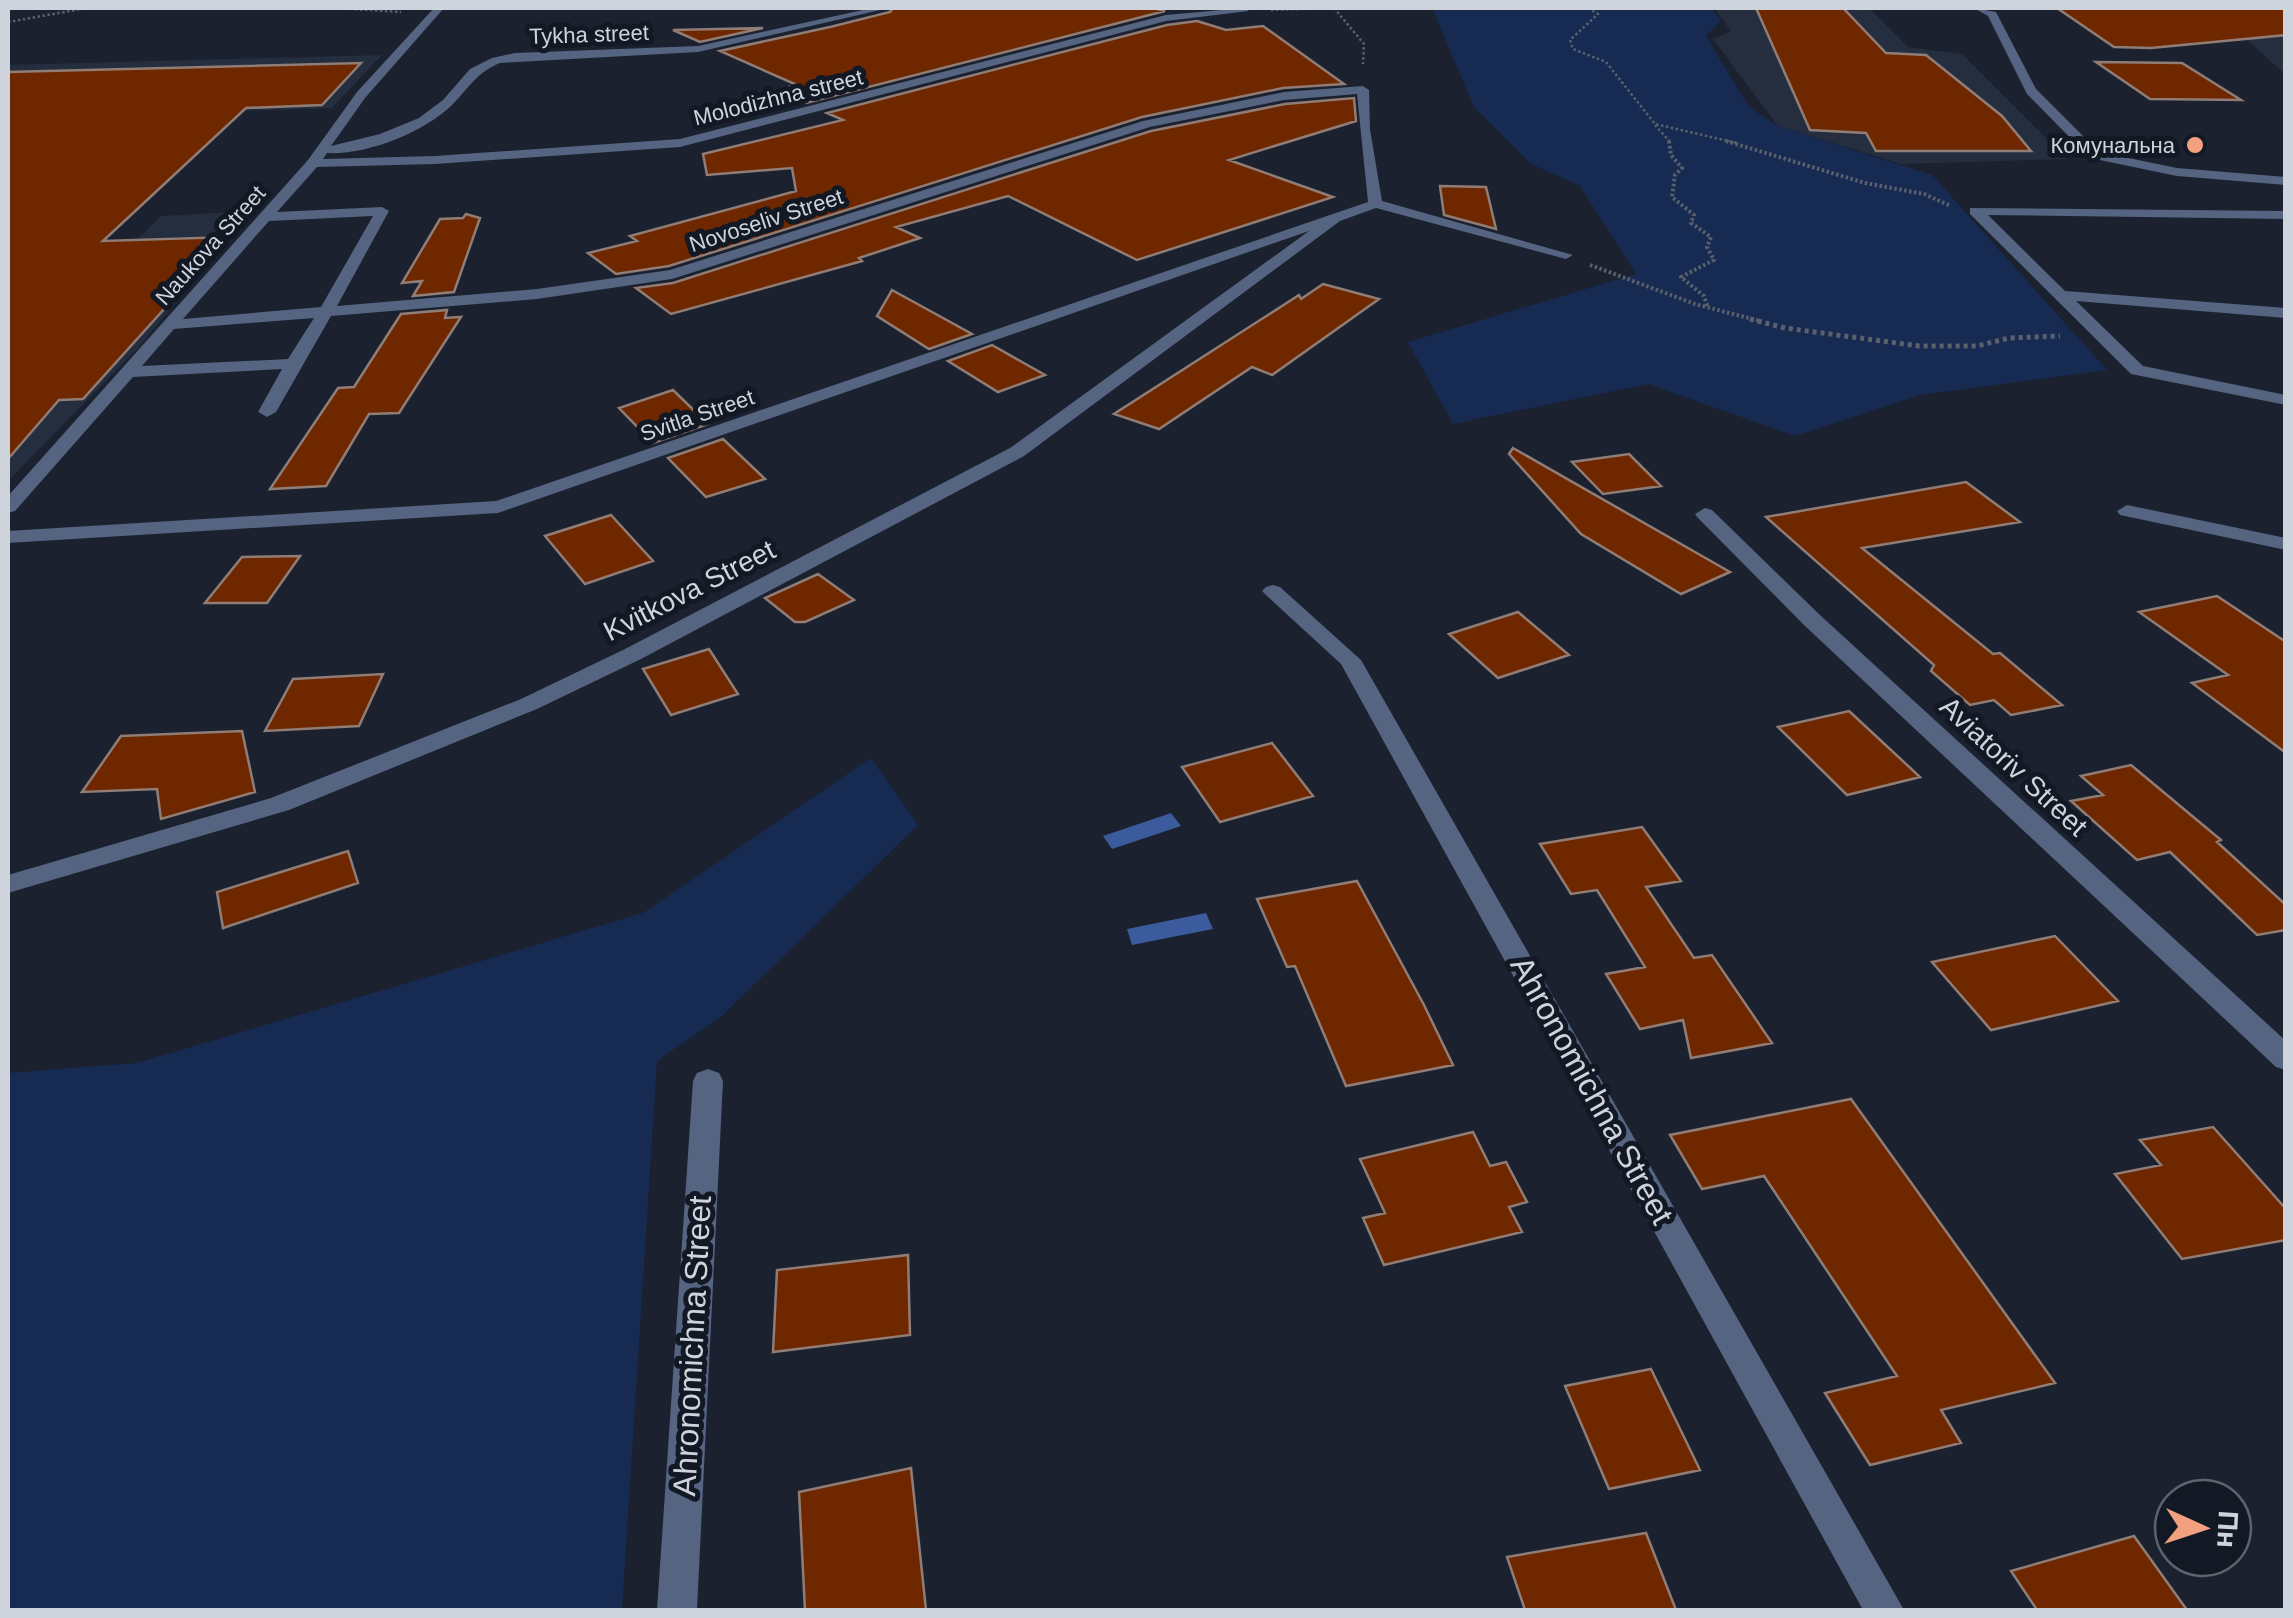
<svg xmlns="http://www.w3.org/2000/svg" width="2293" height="1618" font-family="Arial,sans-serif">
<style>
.built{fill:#252e3f}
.green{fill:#172a52}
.water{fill:#3b5b9c}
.building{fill:#6f2700;stroke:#8f7d76;stroke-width:2.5}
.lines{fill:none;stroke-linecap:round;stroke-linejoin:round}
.path-far2{stroke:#5b616c;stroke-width:2.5;stroke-dasharray:2.5 2.5;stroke-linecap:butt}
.path-far1{stroke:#5b616c;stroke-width:4;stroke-dasharray:2.5 2.5;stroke-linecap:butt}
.path{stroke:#5b616c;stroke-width:5;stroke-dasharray:4 4;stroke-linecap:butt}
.minor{fill:#546481;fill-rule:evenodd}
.poi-dot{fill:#f2a07f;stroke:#121824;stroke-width:4}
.labels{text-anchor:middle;stroke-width:10;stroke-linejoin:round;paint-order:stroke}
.far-street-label{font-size:22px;fill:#cfd4dc;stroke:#121824}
.far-poi-label{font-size:22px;fill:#cfd4dc;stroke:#121824;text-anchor:end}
.street-label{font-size:28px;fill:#cfd4dc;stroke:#121824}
.near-street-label{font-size:32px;fill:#cfd4dc;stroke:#121824}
</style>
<rect width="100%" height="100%" fill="#1b212e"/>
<path class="built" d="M1714,8H1869L1908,47L1962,54L2067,159L1901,164L1778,126L1713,39L1731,31Z
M2126,8H2285V74L2247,40L2154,20Z
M382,55L332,108L8,118V65Z
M251,211L139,347L8,481V294H83L161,216Z"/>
<path class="green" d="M1432,8H1711L1721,21L1706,36L1749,107L1778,126L1932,175L2107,370L1920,395L1795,436L1648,384L1453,424L1408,342L1636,274L1580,186L1531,164L1474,107Z
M871,758L918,825L722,1016L657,1061L622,1610H8V1073L137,1063L643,913Z"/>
<path class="water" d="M1171,813L1181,826L1112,849L1103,836Z
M1206,913L1213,929L1132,945L1127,929Z"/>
<path class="building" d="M893,8H1153L1165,11L806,103L777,90L797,85L720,51L830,27L890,12Z
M1756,8H1843L1886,53L1926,55L2002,116L2031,151H1876L1866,133L1810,130Z
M2057,8H2286V35L2151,48L2114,47Z
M1197,21L1226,30L1263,26L1344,84L1283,88L1142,117L669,266L616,274L588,253L637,241L630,236L796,191L792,168L707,175L703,154L843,120L827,113L1167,25Z
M763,28L700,42L673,30Z
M2096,62L2182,63L2241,100L2150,99Z
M361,63L322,105L246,108L103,241L229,237L83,399L59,400L8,459V72Z
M1354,98L1356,121L1229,160L1333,197L1137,260L1008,196L896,227L920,238L859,258L862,261L671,314L636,288L673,283L1151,131L1285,104Z
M1440,186L1486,187L1496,229L1444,215Z
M466,214L480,218L454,292L413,296L422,281L402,283L440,219L463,218Z
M1323,284L1379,299L1272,375L1252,367L1159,429L1114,414L1299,295L1301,299Z
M892,290L972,334L929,349L877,316Z
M447,310L445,318L461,317L399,413L369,414L326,486L270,489L338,388L354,387L401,314Z
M992,345L1045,375L998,392L948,361Z
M673,390L708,424L653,443L619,408Z
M723,439L765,479L706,497L668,458Z
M1513,448L1730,572L1681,594L1581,534L1509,454Z
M1629,454L1661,486L1603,494L1572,462Z
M1966,482L2020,522L1862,548L1993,654L2000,653L2062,705L2011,715L1994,700L1970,705L1931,671L1934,665L1766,517Z
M611,515L653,561L585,584L545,536Z
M300,556L267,603H205L242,557Z
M818,574L854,600L805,622H795L765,598Z
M2217,596L2286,642V753L2192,683L2228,675L2139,612Z
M1518,612L1569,655L1498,678L1449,634Z
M709,649L738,694L671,715L643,669Z
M383,674L359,726L265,731L293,679Z
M1849,711L1920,777L1847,795L1778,727Z
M242,731L255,792L161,819L157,789L82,792L121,736Z
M1272,743L1313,796L1220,822L1182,767Z
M2131,765L2221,840L2217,842L2286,905V930L2257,935L2170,852L2137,860L2071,801L2103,795L2081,776Z
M1642,827L1681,881L1646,887L1694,958L1712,955L1772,1043L1691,1058L1683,1020L1640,1029L1606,974L1645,967L1597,890L1571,894L1540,844Z
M348,851L358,883L223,928L217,892Z
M1357,881L1424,1005L1453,1065L1346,1086L1295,966L1287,967L1257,899Z
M2055,936L2118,1001L1991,1030L1932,962Z
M1851,1099L2055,1383L1941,1410L1961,1443L1870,1465L1825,1393L1897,1376L1764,1176L1702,1189L1670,1135Z
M2213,1127L2286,1209V1240L2182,1259L2115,1174L2161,1165L2140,1140Z
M1473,1132L1490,1166L1506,1162L1527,1202L1509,1207L1522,1232L1384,1265L1363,1218L1385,1213L1360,1159Z
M908,1255L910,1335L773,1352L777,1270Z
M1651,1369L1700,1470L1609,1489L1565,1386Z
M911,1468L926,1610H805L799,1492Z
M1646,1533L1676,1610H1525L1507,1557Z
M2134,1536L2187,1610H2037L2011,1571Z"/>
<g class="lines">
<path class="path-far2" d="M335,8L401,12
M1334,8L1364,44L1363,64
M1588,8L1598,14L1570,40L1573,49L1606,62L1655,124L1737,143
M1271,10L1334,8
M8,22L87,8
M1655,125L1671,143"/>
<path class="path-far1" d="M1669,141L1671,155L1682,168L1675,175L1672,197L1694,215L1691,223L1711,237L1707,247L1714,260L1681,277L1704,296L1708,308
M1726,141L1865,183L1924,194L1951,206
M1590,265L1695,304L1760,321"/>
<path class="path" d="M1750,319L1785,328L1919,346H1977L2009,338L2060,336"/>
<path class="minor" d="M434,8H444L365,98L331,146L380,134L419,118L443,100L470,69L492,58L515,53L698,46L872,8H889L698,52L500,63C477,72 469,88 452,105C423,133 367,155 327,153L323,159L435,156L680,139L1166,15L1244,8L1249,11L1166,21L680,147L435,164L317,167L277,212L382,207L389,211L337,306L537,289L670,270L1143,121L1284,92L1363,86L1369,90L1370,129L1382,201L1573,255L1566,259L1376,208L1340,221L1024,456L641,659L537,709L289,810L8,893V875L271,798L521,699L625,649L1010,448L1309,231L498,513L8,543V531L496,501L1368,202L1357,94L1284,100L1150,127L672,279L537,299L331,316L276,412L267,417L258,412L282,369L133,377L15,511L8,513V496L308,160L357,92ZM373,216L321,307L183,319L269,221ZM314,318L288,359L142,366L174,329Z
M1974,8L1996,12L2036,89L2099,152L2177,168L2286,177V185L2177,176L2090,158L2027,94L1988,16Z
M1970,208L2286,211V219L1988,215L2065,291L2286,308V318L2076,301L2143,366L2286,395V405L2131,374L1970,214Z
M2127,505L2286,538V550L2120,515L2117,511Z
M1705,508L1712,510L1821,616L2286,1041V1070L2276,1067L1805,626L1698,518L1695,514Z
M1273,585L1280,587L1361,660L1904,1610H1863L1341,664L1266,595L1262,591L1266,587Z
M708,1069L719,1073L723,1081L697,1610H657L693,1081L697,1073Z"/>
</g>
<circle class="poi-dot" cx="2195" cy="145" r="10"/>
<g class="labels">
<g class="far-street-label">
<text transform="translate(589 34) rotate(-2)" y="8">Tykha street</text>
<text transform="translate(778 97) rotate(-14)" y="8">Molodizhna street</text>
<text transform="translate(766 220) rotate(-18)" y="8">Novoseliv Street</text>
<text transform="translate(210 245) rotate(-48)" y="8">Naukova Street</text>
<text transform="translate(697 415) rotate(-19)" y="8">Svitla Street</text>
</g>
<g class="far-poi-label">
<text x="2175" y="153">Комунальна</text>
</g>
<g class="street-label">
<text transform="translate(689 590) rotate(-27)" y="10">Kvitkova Street</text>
<text transform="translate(2014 766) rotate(43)" y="10">Aviatoriv Street</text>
</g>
<g class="near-street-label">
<text transform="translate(1592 1090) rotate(61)" y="11">Ahronomichna Street</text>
<text transform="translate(692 1346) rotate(-87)" y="11">Ahronomichna Street</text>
</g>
</g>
<rect width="2293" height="1618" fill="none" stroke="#cfd4dc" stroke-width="20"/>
<g transform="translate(2203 1528) rotate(93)"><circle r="48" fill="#121824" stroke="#5e636e" stroke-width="2.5"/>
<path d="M0-8L18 38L0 25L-18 38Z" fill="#f2a07f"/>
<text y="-15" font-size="28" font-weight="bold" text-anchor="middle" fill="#cfd4dc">Пн</text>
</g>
</svg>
